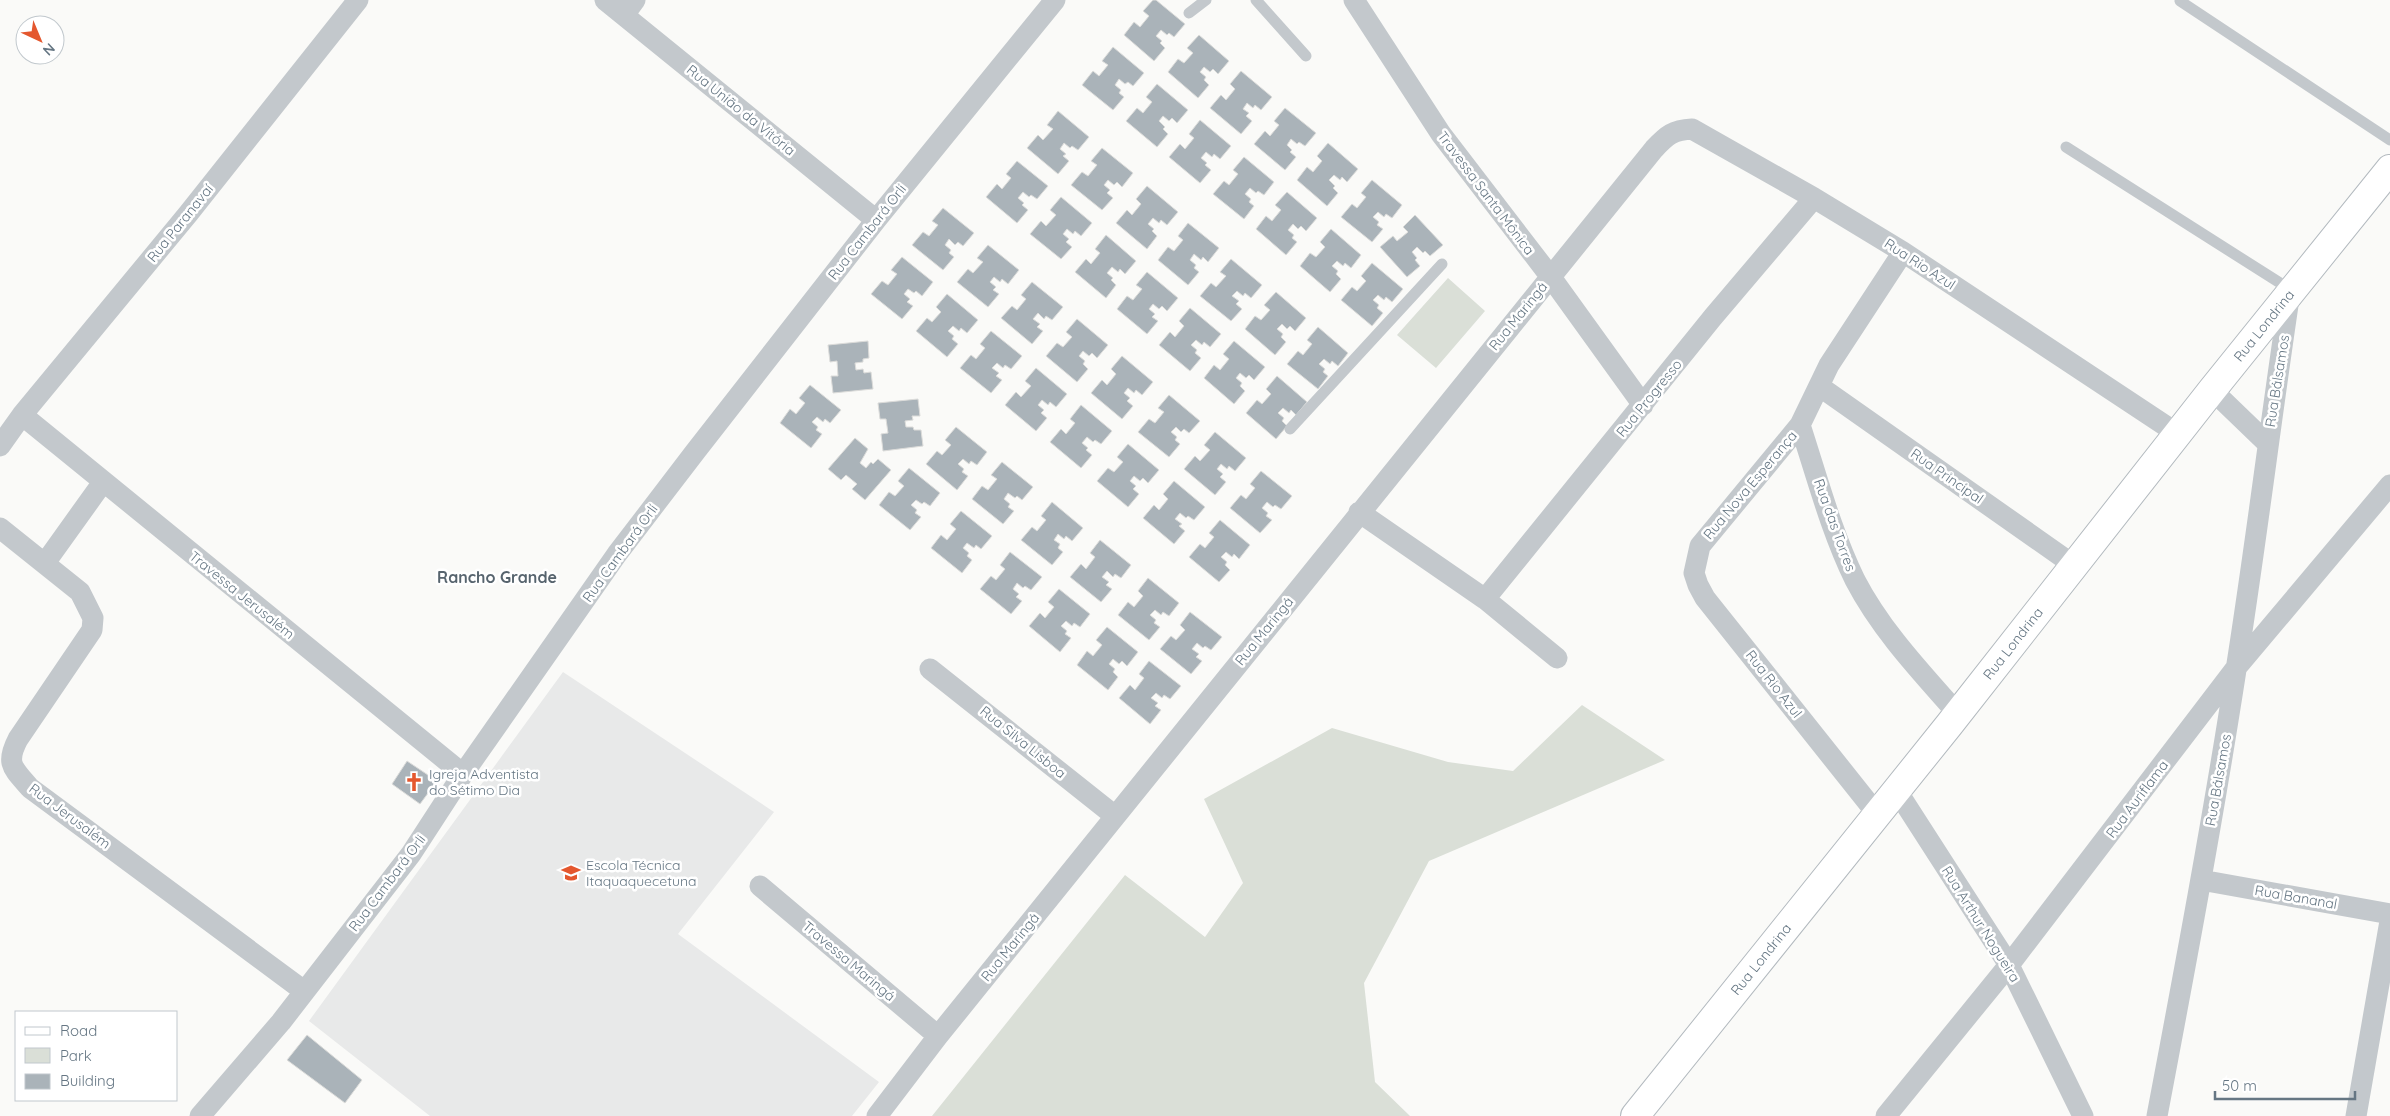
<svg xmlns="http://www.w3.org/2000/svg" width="2390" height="1116" font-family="Quicksand,sans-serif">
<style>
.built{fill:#e8e9e9}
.green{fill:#dadfd7}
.building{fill:#aab3b9;stroke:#dcdcda}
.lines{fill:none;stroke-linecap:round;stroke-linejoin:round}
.secondary-casing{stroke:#b3babf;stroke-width:30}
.lane{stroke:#c3c8cc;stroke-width:11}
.street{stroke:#c3c8cc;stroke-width:21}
.secondary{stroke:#fff;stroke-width:28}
.labels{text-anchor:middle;stroke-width:5;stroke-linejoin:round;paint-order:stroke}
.street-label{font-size:14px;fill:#657683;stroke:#fff}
.poi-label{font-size:14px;fill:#657683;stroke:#fff;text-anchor:start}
.quarter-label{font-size:16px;font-weight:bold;fill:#57646e;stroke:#fff}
</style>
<rect width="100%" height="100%" fill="#fafaf8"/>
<path class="built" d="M563,672L774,812L678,934L879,1082L852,1116H430L309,1021Z"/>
<path class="green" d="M1448,278L1485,311L1436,368L1397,335Z
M1582,705L1665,760L1429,861L1364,983L1375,1082L1410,1116H932L1125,875L1205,937L1243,883L1204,799L1332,728L1448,762L1513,771Z"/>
<path class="building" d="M1153,0H1156L1185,24L1174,37L1169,33L1167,35L1161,30L1156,36L1162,41L1160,43L1165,48L1154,61L1124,35L1134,22L1140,27L1149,16L1143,11Z
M1199,35L1229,61L1218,74L1213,69L1210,72L1204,67L1200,72L1206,77L1204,80L1209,85L1198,98L1168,72L1178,59L1184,63L1193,53L1187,48Z
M1113,47L1144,73L1133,86L1128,82L1125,84L1119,79L1115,85L1121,90L1119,93L1124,97L1113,110L1082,85L1093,71L1099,76L1108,65L1102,61Z
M1241,71L1272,97L1261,110L1255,105L1253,108L1247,103L1243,109L1249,113L1246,116L1252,121L1241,134L1210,108L1221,95L1226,100L1235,89L1230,84Z
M1157,84L1188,110L1177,123L1172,118L1169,121L1163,116L1159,121L1165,127L1163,129L1168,134L1157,147L1126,121L1137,108L1143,113L1152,102L1146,97Z
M1285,108L1316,133L1305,146L1299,142L1297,144L1291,139L1287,145L1292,150L1290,152L1296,157L1285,170L1254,144L1265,131L1270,136L1279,125L1274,121Z
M1058,111L1089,137L1078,150L1072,146L1070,148L1064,143L1060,149L1066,154L1063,156L1069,161L1058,174L1027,148L1038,135L1043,140L1053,129L1047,125Z
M1200,120L1231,146L1220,159L1214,154L1212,157L1206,152L1201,158L1207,163L1205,165L1211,170L1200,183L1169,157L1180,144L1185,149L1194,138L1189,134Z
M1328,143L1358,169L1347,182L1342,177L1340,180L1334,175L1329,180L1335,186L1333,188L1338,193L1327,206L1297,180L1307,167L1313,172L1322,161L1317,156Z
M1102,148L1133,173L1122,187L1117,182L1114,185L1108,180L1104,185L1110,190L1107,193L1113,198L1102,210L1071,185L1082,172L1088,176L1097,165L1091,161Z
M1244,157L1274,182L1264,195L1258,191L1256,193L1250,188L1245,194L1251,199L1249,202L1254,206L1244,219L1213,194L1224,181L1229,185L1238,174L1233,170Z
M1017,161L1048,186L1037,199L1031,195L1029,197L1023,192L1018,198L1024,203L1022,205L1028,210L1017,223L986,197L997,184L1002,189L1011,178L1006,174Z
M1372,180L1402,205L1392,218L1386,214L1384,217L1378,212L1373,217L1379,222L1377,225L1383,229L1372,242L1341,217L1352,204L1357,208L1366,197L1361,193Z
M1147,186L1178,212L1167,225L1161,220L1159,223L1153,218L1148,224L1154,229L1152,231L1157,236L1147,249L1116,223L1127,210L1132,215L1141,204L1136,199Z
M1287,192L1317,218L1306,231L1301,226L1298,229L1293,224L1288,230L1294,235L1292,238L1297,242L1286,255L1256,229L1266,216L1272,221L1281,210L1275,205Z
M1061,197L1092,223L1081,236L1075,231L1073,234L1067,229L1063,234L1069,239L1066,242L1072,247L1061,259L1030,234L1041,221L1046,226L1056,215L1050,210Z
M943,208L974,233L963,246L958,242L955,245L949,239L945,245L951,250L949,253L954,257L943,270L912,245L923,232L929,236L938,225L932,221Z
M1415,215L1443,245L1430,256L1425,251L1423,253L1417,247L1412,252L1417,258L1415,260L1420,266L1407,277L1380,247L1393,236L1397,241L1408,232L1403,227Z
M1188,223L1219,248L1208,262L1203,257L1201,260L1194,254L1190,260L1196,265L1194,268L1199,272L1188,285L1158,260L1168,247L1174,251L1183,240L1178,236Z
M1331,229L1361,255L1351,268L1345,263L1343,266L1337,261L1332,266L1338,271L1336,274L1341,279L1330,292L1300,266L1310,253L1316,257L1325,247L1320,242Z
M1106,235L1136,261L1125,274L1120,269L1118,272L1112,267L1107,273L1113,278L1111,280L1116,285L1106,298L1075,272L1086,259L1091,264L1100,253L1095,249Z
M988,245L1019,270L1008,284L1002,279L1000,282L994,277L990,282L996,287L993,290L999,294L988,307L957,282L968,269L973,273L983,262L977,258Z
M902,257L933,282L922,296L916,291L914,293L908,289L904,294L910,299L907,302L913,306L902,319L871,294L882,281L888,285L897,274L891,270Z
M1231,259L1262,285L1251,298L1245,293L1243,296L1237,291L1232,296L1239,301L1236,304L1242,309L1231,321L1200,296L1211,283L1216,287L1226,276L1220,272Z
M1372,263L1403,289L1392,302L1386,297L1384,300L1378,295L1373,300L1379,305L1377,308L1383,313L1372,326L1341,300L1352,287L1357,291L1366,281L1361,276Z
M1147,272L1178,298L1167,311L1162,306L1159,309L1153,304L1149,309L1155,314L1152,317L1158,321L1147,334L1117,309L1127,296L1133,300L1142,289L1136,285Z
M1032,282L1063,307L1052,320L1046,316L1044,319L1038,313L1033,319L1040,324L1037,327L1043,331L1032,344L1001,318L1012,306L1017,310L1026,299L1021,295Z
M1276,292L1306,318L1295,331L1290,326L1287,329L1282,324L1277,329L1283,334L1281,337L1286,342L1275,355L1245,329L1255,316L1261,320L1270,310L1264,305Z
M947,294L978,320L967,333L961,328L959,331L953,326L948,331L954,336L952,339L958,344L947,357L916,331L927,318L932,322L941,312L936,307Z
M1190,308L1221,334L1210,347L1204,342L1202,345L1196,340L1191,345L1197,350L1195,353L1201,358L1190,371L1159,345L1170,332L1175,337L1184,326L1179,321Z
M1077,319L1108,345L1097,358L1092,353L1089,356L1083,351L1079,356L1085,361L1083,364L1088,369L1077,382L1046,356L1057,343L1063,347L1072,337L1066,332Z
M1318,327L1348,353L1338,366L1332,361L1330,364L1324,359L1319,364L1325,369L1323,372L1328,376L1318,389L1287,364L1298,351L1303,355L1312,344L1307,340Z
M991,331L1022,356L1011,369L1005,365L1003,368L997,363L992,368L999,373L996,376L1002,380L991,393L960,368L971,355L976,359L985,348L980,344Z
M868,341L869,358L863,359V362L855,363L856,370L863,369L864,373L871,372L873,389L833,393L831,376H838L837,361L830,362L828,345Z
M1234,341L1265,367L1254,380L1249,375L1246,378L1240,373L1236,378L1242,383L1240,386L1245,391L1234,404L1204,378L1214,365L1220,370L1229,359L1223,354Z
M1122,356L1153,382L1142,395L1136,390L1134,393L1128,388L1124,393L1130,398L1127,401L1133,406L1122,419L1091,393L1102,380L1107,385L1116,374L1111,369Z
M1036,368L1067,394L1056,407L1050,402L1048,405L1042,400L1038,405L1044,410L1041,413L1047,418L1036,431L1005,405L1016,392L1021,397L1031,386L1025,381Z
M1277,376L1307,402L1296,415L1291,410L1289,413L1283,408L1278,413L1284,418L1282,421L1287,426L1276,439L1246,413L1257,400L1262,404L1271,394L1266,389Z
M810,385L841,410L830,423L825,419L823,422L817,417L812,422L818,427L816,430L822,434L811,448L780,423L790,409L796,414L805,403L799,398Z
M1169,395L1200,421L1189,433L1184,429L1181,432L1176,427L1171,432L1177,437L1175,440L1180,444L1169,457L1138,432L1149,419L1155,423L1164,412L1158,408Z
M918,399L920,416H912L913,420L905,421L906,427H913L914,430H921L923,446L883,451L881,434L888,433L886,419H880L878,403Z
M1081,405L1112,431L1101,444L1095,440L1093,442L1087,437L1082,443L1088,448L1086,450L1092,455L1081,468L1050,442L1061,429L1066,434L1075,423L1070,419Z
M956,427L987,452L977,465L971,461L969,464L963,459L958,464L964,469L962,472L968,476L957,490L926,464L937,451L942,455L951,445L945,440Z
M1215,432L1246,458L1235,471L1229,466L1227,469L1221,464L1217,469L1223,474L1220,477L1226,482L1215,495L1184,469L1195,456L1200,461L1210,450L1204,445Z
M855,438L868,449L860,463L866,468L871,462L873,464L878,459L891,470L865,500L852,489L857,484L846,475L841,480L828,469Z
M1128,444L1159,470L1148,483L1143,478L1140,481L1134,476L1130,481L1136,486L1133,489L1139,494L1128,507L1097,481L1108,468L1114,472L1123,462L1117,457Z
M1002,462L1033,487L1022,500L1017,496L1015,498L1008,493L1004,499L1010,504L1008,507L1014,511L1003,524L972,499L982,486L988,490L997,479L991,475Z
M909,468L940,493L930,506L924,502L922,504L916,500L911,505L917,510L915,513L921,517L910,530L879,505L889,492L895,496L904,486L898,481Z
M1261,471L1292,496L1281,509L1275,505L1273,507L1267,502L1262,508L1268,513L1266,516L1272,520L1260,533L1230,508L1241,495L1246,499L1255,488L1250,484Z
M1174,481L1205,507L1194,520L1188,516L1186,518L1180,513L1175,519L1182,524L1179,526L1185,531L1174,544L1143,518L1154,505L1159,510L1168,499L1163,494Z
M1052,502L1083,528L1072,541L1066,536L1064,539L1058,534L1054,540L1060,544L1058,548L1063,552L1052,565L1021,540L1032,527L1037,531L1046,520L1041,516Z
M961,511L992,536L981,549L976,545L974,548L967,543L963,548L969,553L967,556L972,560L962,573L931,548L941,535L947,540L956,529L950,524Z
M1220,520L1250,545L1239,559L1234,554L1232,557L1226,552L1221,557L1227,562L1225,565L1230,570L1219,582L1189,557L1200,544L1205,548L1214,537L1209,533Z
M1100,540L1131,565L1121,578L1115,574L1113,577L1107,571L1102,577L1109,582L1106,585L1112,589L1101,602L1070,577L1081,564L1086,569L1095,557L1090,553Z
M1010,552L1042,577L1031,590L1025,586L1023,588L1017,583L1013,589L1019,594L1016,597L1022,601L1011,614L980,589L991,576L996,580L1005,569L1000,565Z
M1148,578L1179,603L1169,616L1163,612L1161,615L1155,610L1150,615L1156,620L1154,623L1160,627L1149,640L1118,615L1128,602L1134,607L1143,596L1138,591Z
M1059,589L1090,614L1080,627L1074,623L1072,626L1066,621L1061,626L1067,631L1065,634L1071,638L1060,652L1029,626L1040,613L1045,618L1054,607L1048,602Z
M1190,612L1222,637L1211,650L1205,646L1203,648L1197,643L1192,649L1199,654L1196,657L1202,661L1191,674L1160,649L1171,636L1176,640L1185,630L1180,625Z
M1107,627L1138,652L1127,666L1122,661L1119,664L1113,659L1109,664L1115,669L1113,672L1118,677L1108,690L1077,665L1087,651L1093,656L1102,645L1096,640Z
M1149,661L1181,686L1170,699L1164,695L1162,698L1156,693L1151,698L1158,703L1155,706L1161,710L1150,724L1119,698L1130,685L1135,690L1144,678L1139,674Z
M407,761L437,781L420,804L392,784Z
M307,1035L362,1080L345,1103L287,1060Z"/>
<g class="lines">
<g class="secondary-casing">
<g id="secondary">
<path id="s1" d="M1635,1116L1949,725L2212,390L2390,169"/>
</g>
</g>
<path class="lane" d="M1256,0L1306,56
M2180,1L2390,140
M1189,13L1206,0
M2066,147L2291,290
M1290,429L1442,264"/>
<path class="street" d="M605,0L876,220
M1354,0L1441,134L1550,276L1643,405
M624,15L635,0
M1819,386L2075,566
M2212,390L2267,443
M22,415L463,774
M1800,425C1817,477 1831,531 1855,580C1881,630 1920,671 1957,713
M0,446L22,415L188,214L358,0
M1359,512L1485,599L1557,658
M0,528L80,592L93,618L92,630L18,739C5,764 13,768 30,788L304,991
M45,563L103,482
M1485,599L1713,317L1814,198
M930,669L1115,816
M1897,791L2009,965L2083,1116
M1877,814L1705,598L1698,585L1694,573L1700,546L1800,425L1829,365L1903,252
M2201,880L2390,914
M760,886L938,1036
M200,1116L281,1022L411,854L463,774L617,554L695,452L876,220L1055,0
M877,1116L938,1036L1654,149C1667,135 1673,130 1692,129L1814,198L1903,252L2178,434
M1886,1116L2009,965L2236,668L2390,485
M2157,1116C2185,968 2213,819 2236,670C2256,544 2271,418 2290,292
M2356,1116L2390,921"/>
<use href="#secondary" class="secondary"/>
</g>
<defs>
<g id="church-bare" transform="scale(1.5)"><path d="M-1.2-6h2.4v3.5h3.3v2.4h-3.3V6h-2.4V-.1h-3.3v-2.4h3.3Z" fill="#e4572e" stroke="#fff" stroke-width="2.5" paint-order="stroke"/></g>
<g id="university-bare" transform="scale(1.5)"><path d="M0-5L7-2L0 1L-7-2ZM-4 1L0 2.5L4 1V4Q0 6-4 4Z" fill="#e4572e" stroke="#fff" stroke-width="2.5" paint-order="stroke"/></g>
</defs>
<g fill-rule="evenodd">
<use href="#church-bare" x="414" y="782"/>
<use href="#university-bare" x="571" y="873"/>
</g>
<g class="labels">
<g class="street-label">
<text transform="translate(741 110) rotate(39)" y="5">Rua União da Vitória</text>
<text transform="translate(1486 193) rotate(53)" y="5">Travessa Santa Mônica</text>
<text transform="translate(180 223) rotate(-51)" y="5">Rua Paranavaí</text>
<text transform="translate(867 232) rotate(-52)" y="5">Rua Cambará Orli</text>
<text transform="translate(1920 264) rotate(33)" y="5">Rua Rio Azul</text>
<text transform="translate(1518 316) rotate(-51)" y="5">Rua Maringá</text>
<text dy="5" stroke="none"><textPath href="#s1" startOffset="1010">Rua Londrina</textPath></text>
<text transform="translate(2277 381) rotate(-81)" y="5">Rua Bálsamos</text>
<text transform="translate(1649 398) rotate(-51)" y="5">Rua Progresso</text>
<text transform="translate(1947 476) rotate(35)" y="5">Rua Principal</text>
<text transform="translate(1750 485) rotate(-50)" y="5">Rua Nova Esperança</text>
<text transform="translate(1835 525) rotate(70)" y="5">Rua das Torres</text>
<text transform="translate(620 553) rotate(-54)" y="5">Rua Cambará Orli</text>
<text transform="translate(242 595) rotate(39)" y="5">Travessa Jerusalém</text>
<text transform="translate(1264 631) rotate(-51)" y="5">Rua Maringá</text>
<text dy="5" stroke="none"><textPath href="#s1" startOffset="605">Rua Londrina</textPath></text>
<text transform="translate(1774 684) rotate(52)" y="5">Rua Rio Azul</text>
<text transform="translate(1023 742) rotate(39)" y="5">Rua Silva Lisboa</text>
<text transform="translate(2218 780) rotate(-80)" y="5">Rua Bálsamos</text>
<text transform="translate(2137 799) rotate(-53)" y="5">Rua Auriflama</text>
<text transform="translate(70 816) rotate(37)" y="5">Rua Jerusalém</text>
<text transform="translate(387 883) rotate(-53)" y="5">Rua Cambará Orli</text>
<text transform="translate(2296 897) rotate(10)" y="5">Rua Bananal</text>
<text transform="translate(1981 924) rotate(58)" y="5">Rua Arthur Nogueira</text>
<text transform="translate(1010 947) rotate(-51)" y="5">Rua Maringá</text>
<text dy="5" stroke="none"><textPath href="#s1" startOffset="201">Rua Londrina</textPath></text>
<text transform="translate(849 961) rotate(40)" y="5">Travessa Maringá</text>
</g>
<g class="poi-label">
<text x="429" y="779">Igreja Adventista<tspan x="429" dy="16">do Sétimo Dia</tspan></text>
<text x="586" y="870">Escola Técnica<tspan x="586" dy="16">Itaquaquecetuna</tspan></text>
</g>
<g class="quarter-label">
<text x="497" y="583">Rancho Grande</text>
</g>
</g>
<rect x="15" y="1011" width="162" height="90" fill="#ffffff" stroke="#c1c8cd"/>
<rect x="25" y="1027" width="25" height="8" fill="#ffffff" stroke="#c1c8cd"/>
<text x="60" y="1036" font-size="15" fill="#657683">Road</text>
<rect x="25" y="1048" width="25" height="15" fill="#dadfd7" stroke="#c1c8cd"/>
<text x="60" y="1061" font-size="15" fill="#657683">Park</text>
<rect x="25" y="1074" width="25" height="15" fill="#aab3b9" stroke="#c1c8cd"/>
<text x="60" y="1086" font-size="15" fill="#657683">Building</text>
<g transform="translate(40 40) rotate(136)"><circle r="24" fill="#ffffff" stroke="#c1c8cd"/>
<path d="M0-4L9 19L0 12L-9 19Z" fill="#e4572e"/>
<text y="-8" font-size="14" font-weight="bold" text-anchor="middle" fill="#657683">N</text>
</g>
<path d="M2215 1091v8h140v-8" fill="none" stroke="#657683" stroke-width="2.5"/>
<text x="2222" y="1091" font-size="15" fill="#657683" stroke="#ffffff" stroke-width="4" paint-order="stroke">50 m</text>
</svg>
